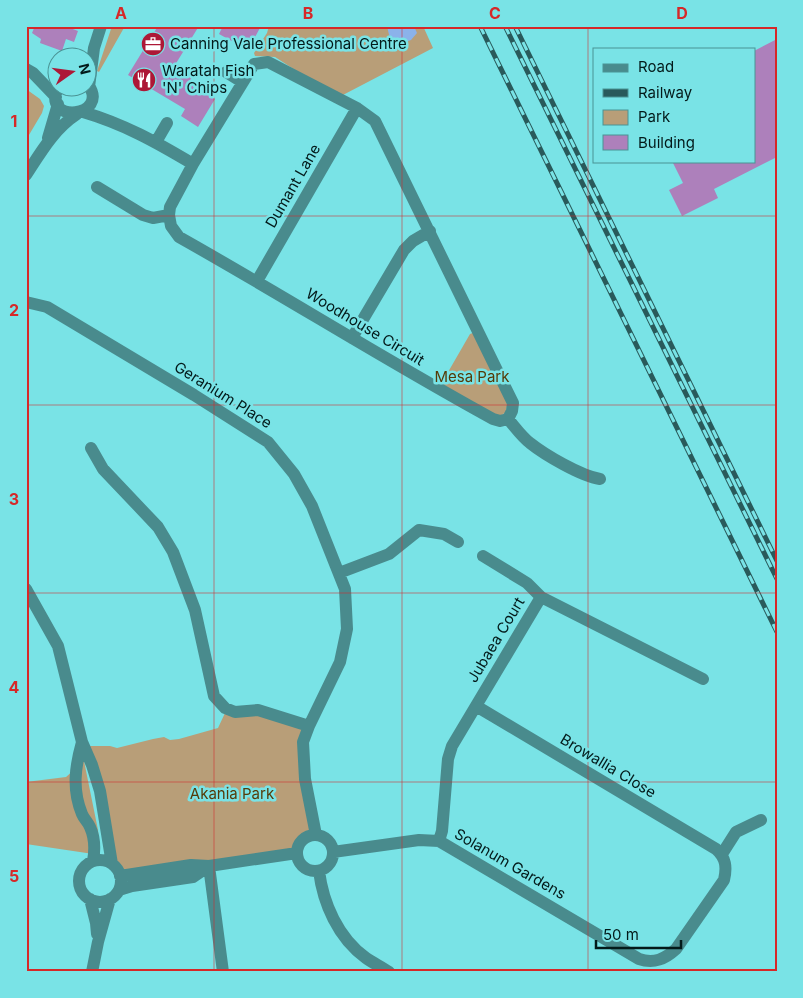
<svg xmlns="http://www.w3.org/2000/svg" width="803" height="998" font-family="Inter,sans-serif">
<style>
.green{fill:#b89e78}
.water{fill:#8bb2ea}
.building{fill:#ad80bb}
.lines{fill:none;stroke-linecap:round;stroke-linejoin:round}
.minor{stroke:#498b8d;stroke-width:12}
.rail-casing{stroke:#295a5b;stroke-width:5}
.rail{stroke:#79e3e6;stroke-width:3;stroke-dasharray:9;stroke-linecap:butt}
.grid{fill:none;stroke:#d62828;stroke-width:1;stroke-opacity:0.55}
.labels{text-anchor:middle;stroke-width:5;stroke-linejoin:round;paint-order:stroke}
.poi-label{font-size:15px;fill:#031a1a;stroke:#79e3e6;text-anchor:start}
.street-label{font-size:15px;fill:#031a1a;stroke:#79e3e6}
.park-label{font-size:15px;fill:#553a08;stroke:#79e3e6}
.neatline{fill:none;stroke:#d62828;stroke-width:2}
.grid-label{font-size:16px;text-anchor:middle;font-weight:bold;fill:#d62828}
</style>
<rect width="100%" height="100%" fill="#79e3e6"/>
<path class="green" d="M112,26H125L99,72L97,71Z
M269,26H423L433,48L341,96L306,77L275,57L255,56L254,53L267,33Z
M26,89L40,99L44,106L42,113L26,140Z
M475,332L508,400L506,412L499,417L440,386L470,334Z
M256,712L306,725L310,836L300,842L295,852L118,871L106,858L90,746H110L117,748L153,739L164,737L170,740L179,739L218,728L225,713Z
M84,761L98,830L100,855L26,844V782L66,777Z"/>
<path class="water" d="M387,26H414L417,33L411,40L400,44L390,39Z"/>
<path class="building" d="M35,26H65L78,31L74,42L66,39L62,51L40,43L41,39L32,33Z
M158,26H199L175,65L192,77L189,82L215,99L198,127L181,116L185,109L128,75Z
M223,26H261L248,50L219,34Z
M777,39V157L714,189L718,198L682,216L669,190L683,183L672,161H754V51Z"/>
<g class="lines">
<path class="minor" d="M268,62L357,108L375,121L513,403L512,411L508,419L500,421L493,419C387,361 284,296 179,237L171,226L169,215L170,207L193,164L254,64Z
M26,69L33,73L56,97
M226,72L242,82
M89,87L94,48L101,26
M58,88C41,124 111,118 88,84
M83,112C124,124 156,142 193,164
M48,138L58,104
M156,142L167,123
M26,175C41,152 54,129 77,114
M97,187L143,215L153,218L169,215
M257,281L357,108
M26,302L47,307L194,395L268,442L294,474L312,506L345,589L347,629L340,662L309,726L303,742L305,779L316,835
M352,338L404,250L413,241L430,231
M508,419C515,427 522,437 530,443C545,455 581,476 600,479
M91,448L103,469L158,527L173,552L195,610L214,696L225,708L235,712L258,710L309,726
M483,556L527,583L541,597
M339,573L389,554L419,530L444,534L458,542
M26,589L58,646L82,742L92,765L100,791L112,864
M82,742C75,767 72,790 82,814C84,819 88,822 90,827C95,838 95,850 93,861
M297 853a18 18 0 1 1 36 0a18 18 0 1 1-36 0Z
M439,841L442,831L448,759L452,746L541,597L703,679
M333,852L419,840L439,841L639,959C654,964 665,959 676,949L724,880C727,867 726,858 716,849L476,706
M722,854L736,832L761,820
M79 881a21 21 0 1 1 42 0a21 21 0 1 1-42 0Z
M209,866L223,972
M319,871C323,903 338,938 366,958C373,963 382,967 389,972
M120,876L191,865L209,866L297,853
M119,890L132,886L193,877L209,866
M90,899L96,923L97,934
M92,972L98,942L110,899"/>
<g class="rail-casing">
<path id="rail" d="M480,26L777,632
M505,26L777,579
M515,26L777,561"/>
</g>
<use href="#rail" class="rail"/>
</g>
<path class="grid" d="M214,26V972M402,26V972M588,26V972M26,216H777M26,405H777M26,593H777M26,782H777"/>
<defs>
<g id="office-disc" transform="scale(1.25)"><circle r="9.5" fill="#ad1837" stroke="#79e3e6"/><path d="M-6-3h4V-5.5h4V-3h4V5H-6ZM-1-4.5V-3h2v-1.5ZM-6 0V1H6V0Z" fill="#fff"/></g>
<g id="restaurant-disc" transform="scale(1.25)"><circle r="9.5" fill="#ad1837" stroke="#79e3e6"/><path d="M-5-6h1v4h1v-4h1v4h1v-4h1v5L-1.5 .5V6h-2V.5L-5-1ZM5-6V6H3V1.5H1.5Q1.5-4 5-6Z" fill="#fff"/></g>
</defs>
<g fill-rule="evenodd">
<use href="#office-disc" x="153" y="44"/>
<use href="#restaurant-disc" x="144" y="80"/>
</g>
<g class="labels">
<g class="poi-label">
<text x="170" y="49">Canning Vale Professional Centre</text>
<text x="162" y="76">Waratah Fish<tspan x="162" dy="17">'N' Chips</tspan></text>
</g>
<g class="street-label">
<text transform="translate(293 186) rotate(-60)" y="5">Dumant Lane</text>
<text transform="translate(365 327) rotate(31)" y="5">Woodhouse Circuit</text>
<text transform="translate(223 395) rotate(32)" y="5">Geranium Place</text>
<text transform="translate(496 640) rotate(-59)" y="5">Jubaea Court</text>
<text transform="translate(608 766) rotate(31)" y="5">Browallia Close</text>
<text transform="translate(510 864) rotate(30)" y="5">Solanum Gardens</text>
</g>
<g class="park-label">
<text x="472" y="382">Mesa Park</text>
<text x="232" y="799">Akania Park</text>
</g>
</g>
<rect width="803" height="998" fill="none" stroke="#79e3e6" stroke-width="55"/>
<rect x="593" y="48" width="162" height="115" fill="#79e3e6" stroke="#4a9394"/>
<rect x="603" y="64" width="25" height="8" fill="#498b8d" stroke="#4a9394"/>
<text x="638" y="72" font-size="15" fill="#031a1a">Road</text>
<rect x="603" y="89" width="25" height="8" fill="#295a5b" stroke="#4a9394"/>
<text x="638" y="98" font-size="15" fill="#031a1a">Railway</text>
<rect x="603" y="110" width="25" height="15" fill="#b89e78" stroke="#4a9394"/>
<text x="638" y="122" font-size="15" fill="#031a1a">Park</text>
<rect x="603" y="135" width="25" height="15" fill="#ad80bb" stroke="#4a9394"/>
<text x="638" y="148" font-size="15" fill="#031a1a">Building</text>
<g transform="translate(72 72) rotate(76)"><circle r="24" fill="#79e3e6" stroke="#4a9394"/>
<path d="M0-4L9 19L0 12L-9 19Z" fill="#ad1837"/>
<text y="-8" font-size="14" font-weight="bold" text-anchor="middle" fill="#031a1a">N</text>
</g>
<path d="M596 940v8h85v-8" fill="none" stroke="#031a1a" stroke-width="2.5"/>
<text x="603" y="940" font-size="15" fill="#031a1a" stroke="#79e3e6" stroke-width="4" paint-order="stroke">50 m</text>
<rect x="28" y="28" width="748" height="942" class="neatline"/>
<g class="grid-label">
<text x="121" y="19">A</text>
<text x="308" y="19">B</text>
<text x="495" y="19">C</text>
<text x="682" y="19">D</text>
<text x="14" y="127">1</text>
<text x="14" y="316">2</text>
<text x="14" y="505">3</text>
<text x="14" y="693">4</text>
<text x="14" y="882">5</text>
</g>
</svg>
